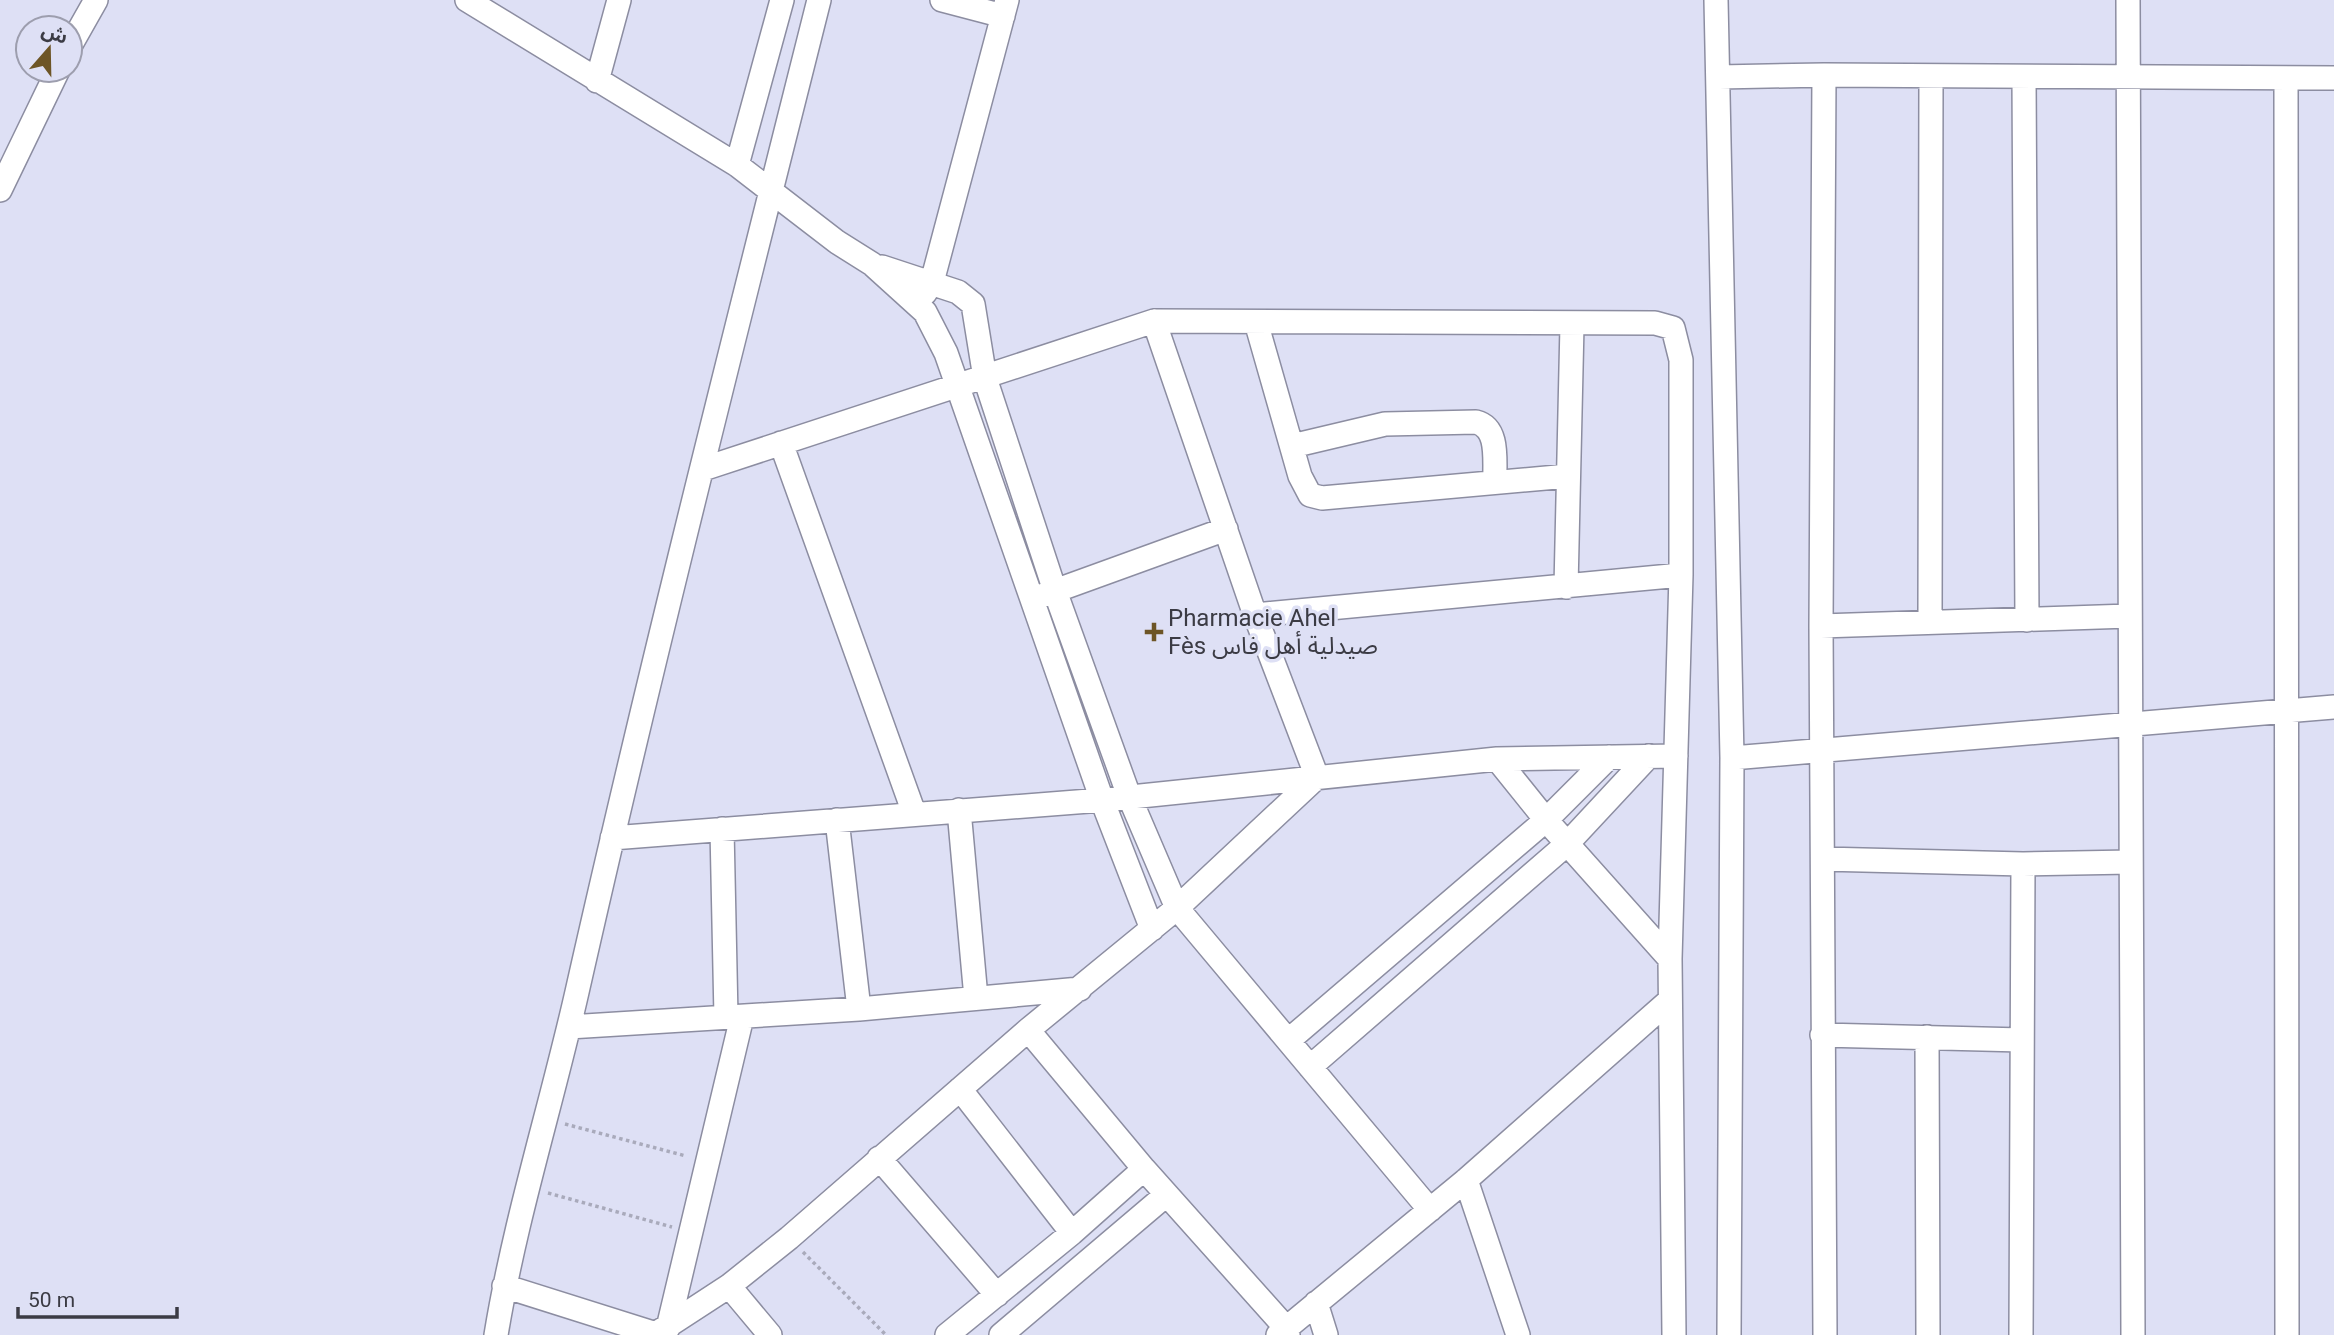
<svg xmlns="http://www.w3.org/2000/svg" width="2334" height="1335" font-family="Roboto,'Noto Sans Arabic',sans-serif">
<style>
.lines{fill:none;stroke-linecap:round;stroke-linejoin:round}
.minor-casing{stroke:#8c8da1;stroke-width:26}
.path{stroke:#a9aabb;stroke-width:3.5;stroke-dasharray:3.5 3.5;stroke-linecap:butt}
.minor{stroke:#fff;stroke-width:23}
.poi-dot{fill:#6d5526;stroke:#dee0f5;stroke-width:2.5}
.labels{text-anchor:middle;stroke-width:7;stroke-linejoin:round;paint-order:stroke}
.poi-label{font-size:24px;fill:#3b3b44;stroke:#dee0f5;text-anchor:start}
</style>
<rect width="100%" height="100%" fill="#dee0f5"/>
<g class="lines">
<g class="minor-casing">
<path id="minor" d="M467,0L737,165L837,242L872,264L925,312L946,353L1102,800L1152,929
M942,0L1003,16
M1716,0L1732,758L1729,1335
M2128,0L2133,1335
M70,46L96,0
M1824,75L1821,626L1825,1335
M1719,77L1824,75L2334,78
M2024,77L2027,620
M2286,79L2287,1335
M597,81L619,0
M737,165L782,0
M0,190L58,70
M882,267L958,292L973,304L985,378L1055,591L1129,796L1177,908L1430,1210
M925,293L932,282L1007,0
M1256,322L1300,476L1310,495L1322,498L1568,476
M781,443L914,813
M1292,446L1385,424L1476,422C1500,428 1494,462 1495,482
M703,469L1154,321L1655,323L1673,328L1681,360V575L1670,959L1674,1335
M1566,587L1572,325
M1041,596L1226,529
M1255,615L1681,575
M1930,622L1931,76
M1821,626L2129,616
M1732,758L2334,707
M1497,759L1546,820L1670,959
M959,810L976,998
M837,820L859,1009
M722,829L726,1017
M612,838L1102,800L1497,759L1676,756
M1823,859L2023,864L2131,862
M569,1027L859,1009L1080,989
M1028,1030L1144,1169L1286,1328L1288,1335
M1822,1035L2022,1040
M1927,1037L1928,1335
M1289,1040L1546,820L1609,757
M1310,1067L1567,844L1649,756
M960,1089L1072,1233
M879,1158L997,1295
M1466,1180L1518,1335
M504,1286L656,1334
M729,1286L770,1335
M1316,1303L1326,1335
M668,1328L742,1017
M496,1335C515,1219 551,1107 577,992C652,660 736,330 819,0
M654,1335L729,1286L789,1238L1028,1030L1177,908L1317,777L1255,615L1154,321
M947,1335L1072,1233L1144,1169
M1001,1335L1166,1195
M1278,1335L1466,1180L1670,1000
M2021,1335L2023,864"/>
</g>
<path class="path" d="M565,1124L686,1156
M548,1193L672,1227
M803,1252L886,1335"/>
<use href="#minor" class="minor"/>
</g>
<path class="poi-dot" d="M1150.5 621.5h7v7h7v7h-7v7h-7v-7h-7v-7h7z"/>
<g class="labels">
<g class="poi-label">
<text x="1168" y="626">Pharmacie Ahel<tspan x="1168" dy="28">Fès صيدلية أهل فاس</tspan></text>
</g>
</g>
<g transform="translate(49 49) rotate(20)"><circle r="33" fill="#dee0f5" stroke="#9d9eae" stroke-width="2"/>
<path d="M0-5L12 26L0 18L-12 26Z" fill="#6d5526"/>
<text y="-10" font-size="19" font-weight="bold" text-anchor="middle" fill="#3b3b44">ش</text>
</g>
<path d="M18 1307v10h159v-10" fill="none" stroke="#3b3b44" stroke-width="3.5"/>
<text x="28" y="1307" font-size="21" fill="#3b3b44" stroke="#dee0f5" stroke-width="5" paint-order="stroke">50 m</text>
</svg>
